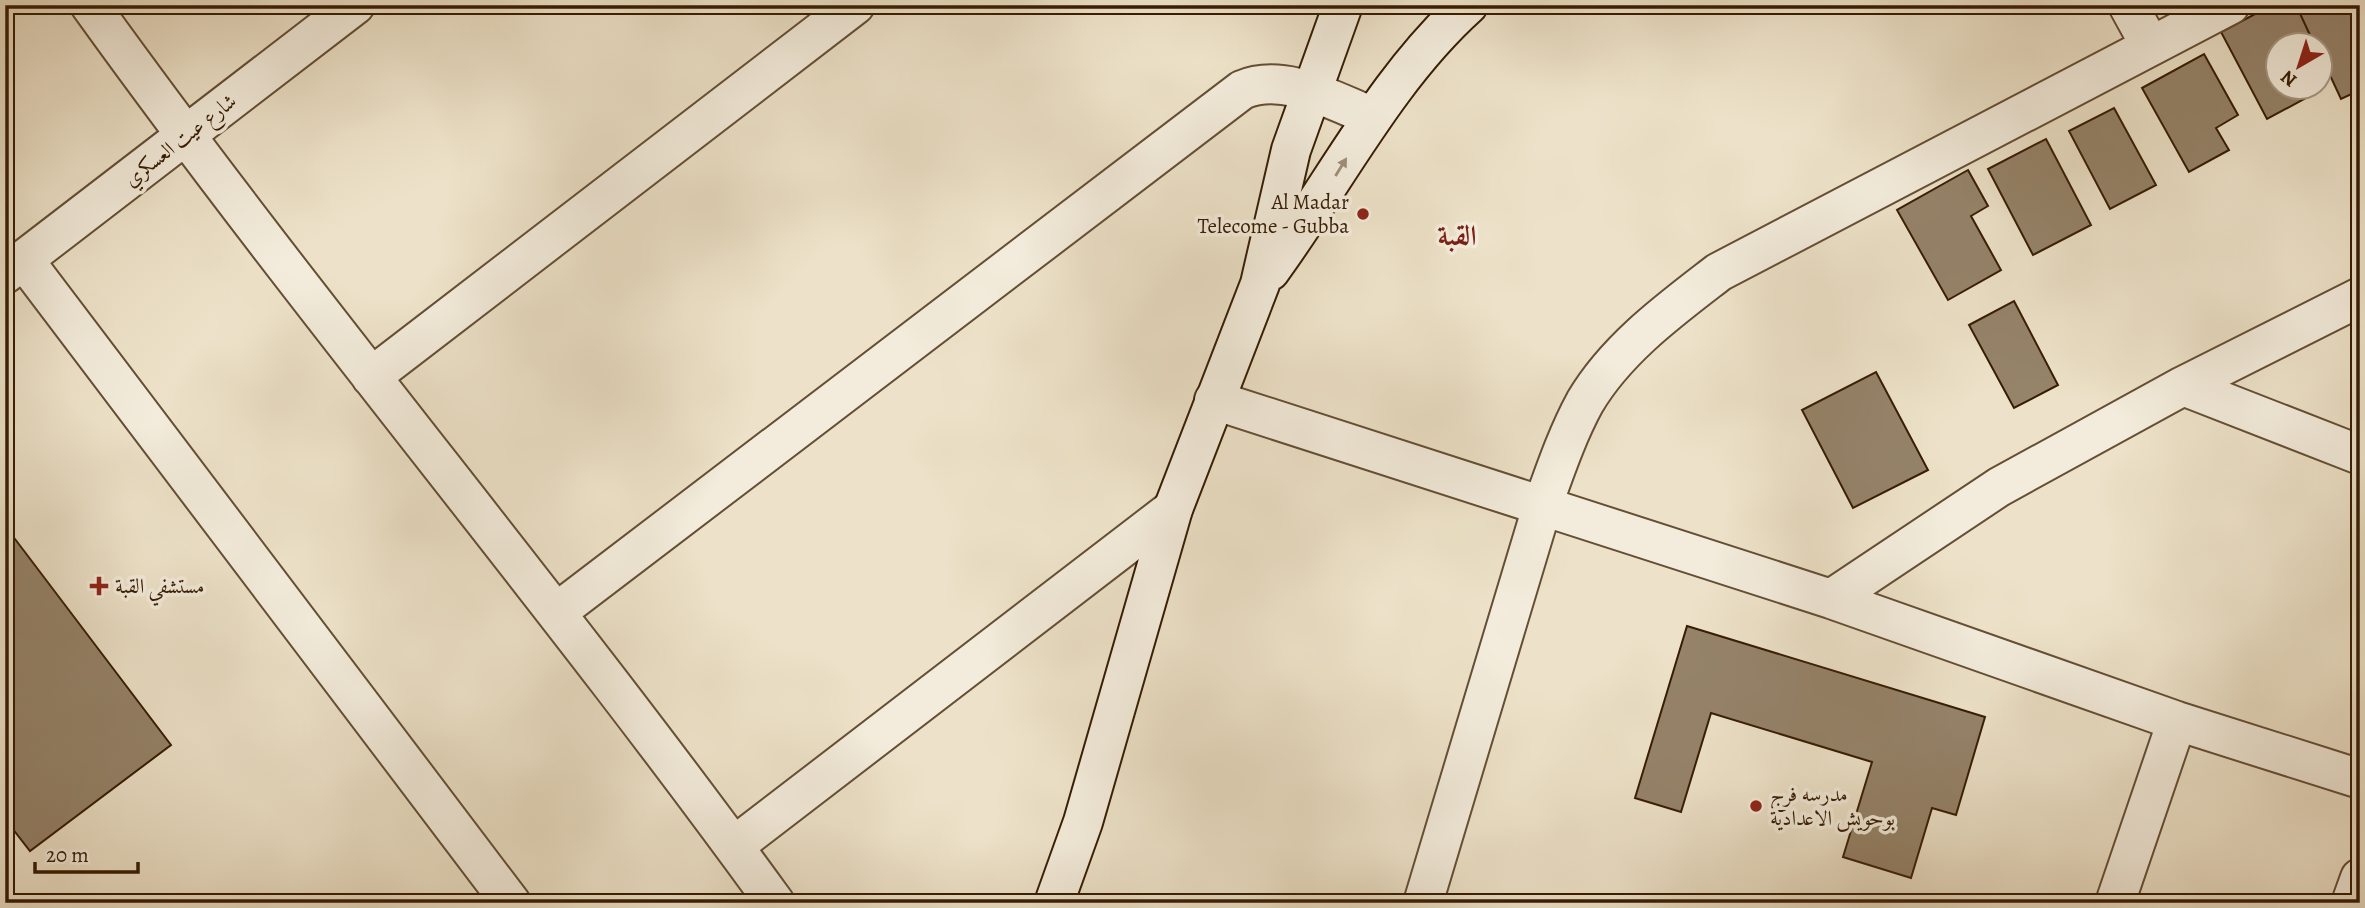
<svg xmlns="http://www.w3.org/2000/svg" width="2365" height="908" font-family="Alegreya,Amiri,serif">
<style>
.building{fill:#95836a;stroke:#361c03;stroke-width:2}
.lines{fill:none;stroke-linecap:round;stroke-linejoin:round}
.street-casing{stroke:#644e34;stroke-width:42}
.secondary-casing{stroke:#361c03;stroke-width:42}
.street{stroke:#f3ecdc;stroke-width:38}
.secondary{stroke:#f3ecdc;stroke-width:38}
.oneway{fill:#9e8e7a}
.poi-dot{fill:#8f2418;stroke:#f3ecdc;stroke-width:2.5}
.labels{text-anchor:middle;stroke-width:7;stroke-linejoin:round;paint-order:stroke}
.street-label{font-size:21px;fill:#361c03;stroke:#f3ecdc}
.poi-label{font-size:21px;fill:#361c03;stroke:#f3ecdc;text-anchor:start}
.district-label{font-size:28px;font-weight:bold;fill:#7a1f14;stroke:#f3ecdc}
</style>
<rect width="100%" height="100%" fill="#ede2c9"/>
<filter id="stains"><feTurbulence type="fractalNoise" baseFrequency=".00286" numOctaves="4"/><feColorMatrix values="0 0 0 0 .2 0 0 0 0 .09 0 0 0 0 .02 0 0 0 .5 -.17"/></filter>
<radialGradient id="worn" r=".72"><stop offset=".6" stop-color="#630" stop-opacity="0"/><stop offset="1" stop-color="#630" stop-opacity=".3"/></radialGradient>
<path class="building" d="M2272,5H2296L2310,35L2294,46H2278V88H2317L2319,91L2267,119L2221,32Z
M2296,5H2360V90L2341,99L2320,54V46H2315Z
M2204,54L2238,115L2216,128L2229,150L2189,172L2142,88Z
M2114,108L2156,185L2110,209L2069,131Z
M2046,139L2091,225L2033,255L1988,169Z
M1968,170L1988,206L1971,216L2001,270L1948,300L1897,210Z
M2014,301L2058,385L2014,408L1969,325Z
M1876,372L1928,470L1853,508L1802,410Z
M15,539L171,745L30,851L5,819V546Z
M1687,626L1985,717L1956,815L1932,808L1911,878L1843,857L1872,762L1711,713L1681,812L1635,798Z"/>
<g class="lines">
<g class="street-casing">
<path id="street" d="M90,5C310,311 554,598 775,903
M2128,5L2150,45
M24,260L511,903
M5,274L355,5
M371,377L855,5
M2183,386L2360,455
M1214,400L1831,599L2177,721L2360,779
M1831,599L1999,487L2183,386L2360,297
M557,612L1242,90C1284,72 1333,101 1373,117
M734,846L1173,509
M1423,903L1542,507C1555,471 1567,435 1585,402C1617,348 1671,309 1719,272L2230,5
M2115,903L2177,721
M2351,903L2360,878"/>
</g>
<g class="secondary-casing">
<path id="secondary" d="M1270,271C1335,182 1386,79 1468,5
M1054,903L1083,822L1173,509L1260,284L1291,150L1343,5"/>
</g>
<use href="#street" class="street"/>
<use href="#secondary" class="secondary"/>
</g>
<defs><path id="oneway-solid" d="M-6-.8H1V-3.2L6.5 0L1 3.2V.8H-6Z" transform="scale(1.75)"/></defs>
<use class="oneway" href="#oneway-solid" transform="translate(1341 167) rotate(-58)"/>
<g class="poi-dot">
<circle cx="1363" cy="214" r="7"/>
<path d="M95.5 575.5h7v7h7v7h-7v7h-7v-7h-7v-7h7z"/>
<circle cx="1756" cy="806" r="7"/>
</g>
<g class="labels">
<g class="street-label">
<text transform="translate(180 140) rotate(-38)" y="7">شارع عيت العسكري</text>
</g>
<g class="poi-label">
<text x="1349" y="209" text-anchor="end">Al Madar<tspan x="1349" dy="24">Telecome - Gubba</tspan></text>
<text x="115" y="593">مستشفي القبة</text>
<text x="1770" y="801">مدرسه فرج<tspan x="1770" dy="24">بوحويش الاعدادية</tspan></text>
</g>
<g class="district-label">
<text x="1457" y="245">القبة</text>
</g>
</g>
<rect width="2365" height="908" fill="none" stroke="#ede2c9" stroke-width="28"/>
<rect x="7" y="7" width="2351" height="894" fill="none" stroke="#361c03" stroke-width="3.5"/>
<rect x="14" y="14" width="2337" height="880" fill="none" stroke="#361c03" stroke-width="2"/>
<g transform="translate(2299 66) rotate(219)"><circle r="33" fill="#f3ecdc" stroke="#a79985" stroke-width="2"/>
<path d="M0-5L12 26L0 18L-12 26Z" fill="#8f2418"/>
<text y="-10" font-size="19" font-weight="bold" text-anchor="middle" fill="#361c03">N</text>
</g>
<path d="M35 862v10h103v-10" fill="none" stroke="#361c03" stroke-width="3.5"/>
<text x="46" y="862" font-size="21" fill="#361c03" stroke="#f3ecdc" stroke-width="5" paint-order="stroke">20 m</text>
<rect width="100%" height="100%" filter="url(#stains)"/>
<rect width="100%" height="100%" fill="url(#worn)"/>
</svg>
